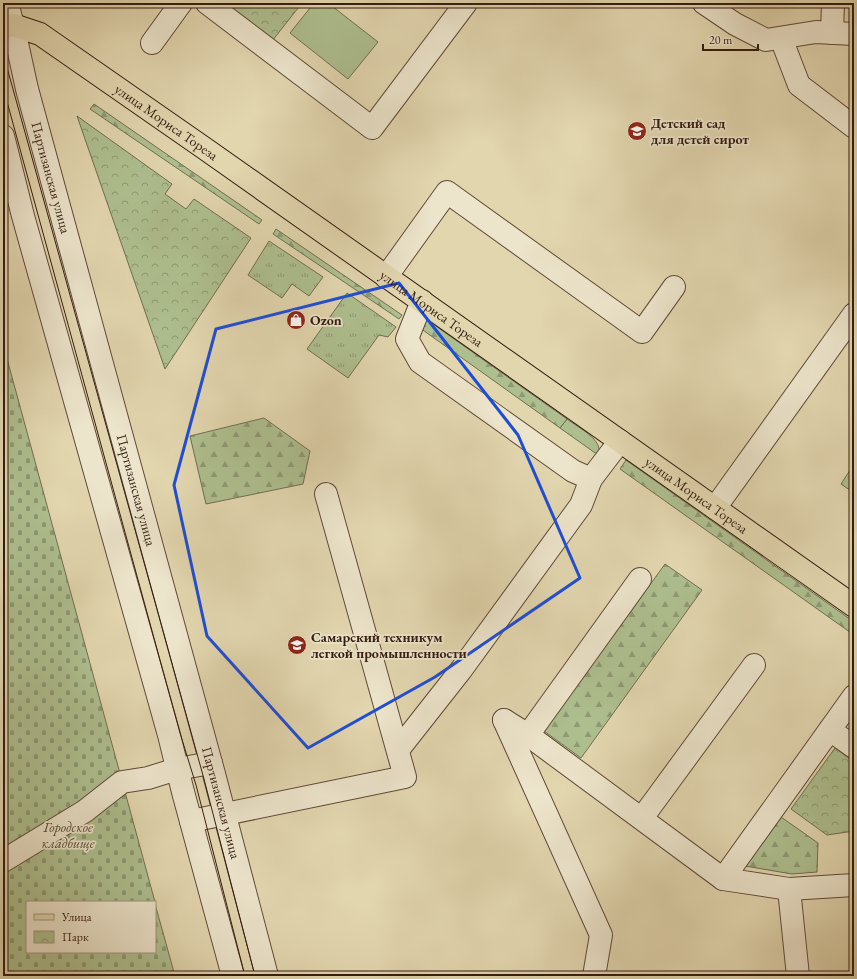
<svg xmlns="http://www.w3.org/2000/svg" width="857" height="979" font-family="'EB Garamond',serif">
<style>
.grass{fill:url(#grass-tufts);stroke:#716e50}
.forest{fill:url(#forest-firs);stroke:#716e50}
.cemetery{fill:url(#cemetery-stones);stroke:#716e50}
.park{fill:url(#park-crowns);stroke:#716e50}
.garden{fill:#aebf8f;stroke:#716e50}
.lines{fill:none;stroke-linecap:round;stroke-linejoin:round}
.minor-casing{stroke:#604a38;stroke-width:24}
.major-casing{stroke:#341c10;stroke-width:24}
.minor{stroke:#ece4cb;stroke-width:22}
.major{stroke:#e2d6af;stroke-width:22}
.tram{stroke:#341c10;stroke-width:1}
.marked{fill:none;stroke:#1d4ed8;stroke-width:3;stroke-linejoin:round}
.labels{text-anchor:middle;stroke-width:3.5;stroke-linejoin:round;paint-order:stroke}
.street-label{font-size:14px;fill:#341c10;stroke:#ece4cb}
.poi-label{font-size:14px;font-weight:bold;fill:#341c10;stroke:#ece4cb;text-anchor:start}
.park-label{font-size:14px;font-style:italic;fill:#594d36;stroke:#ece4cb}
</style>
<defs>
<pattern id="grass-tufts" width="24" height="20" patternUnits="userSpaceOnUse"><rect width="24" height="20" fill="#aebf8f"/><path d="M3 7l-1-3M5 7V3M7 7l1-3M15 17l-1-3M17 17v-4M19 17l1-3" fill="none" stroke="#8e9a73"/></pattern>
<pattern id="forest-firs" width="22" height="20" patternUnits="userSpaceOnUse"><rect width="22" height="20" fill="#aebf8f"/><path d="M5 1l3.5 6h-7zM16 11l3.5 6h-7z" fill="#8e9a73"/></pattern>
<pattern id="cemetery-stones" width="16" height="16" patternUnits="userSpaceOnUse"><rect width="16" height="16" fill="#aebf8f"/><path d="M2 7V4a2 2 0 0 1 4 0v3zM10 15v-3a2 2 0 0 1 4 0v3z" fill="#8e9a73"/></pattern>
<pattern id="park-crowns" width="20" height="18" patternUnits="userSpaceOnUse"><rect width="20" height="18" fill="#aebf8f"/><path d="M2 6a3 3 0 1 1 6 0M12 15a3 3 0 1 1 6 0" fill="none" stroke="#8e9a73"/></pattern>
</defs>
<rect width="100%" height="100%" fill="#e2d6af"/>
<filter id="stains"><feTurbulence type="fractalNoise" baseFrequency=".005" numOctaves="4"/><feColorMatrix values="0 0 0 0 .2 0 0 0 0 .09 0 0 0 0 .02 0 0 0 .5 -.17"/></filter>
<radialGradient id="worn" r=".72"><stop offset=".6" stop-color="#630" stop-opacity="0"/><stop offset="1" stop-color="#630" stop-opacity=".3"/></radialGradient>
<path class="grass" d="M269,241L323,277L309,296L292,284L282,298L248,275Z
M347,293L396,327L388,337L379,335L348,378L307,349Z
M567,419C577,427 605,440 598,455L560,428Z"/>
<path class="forest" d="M94,104L262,220L259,224L90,109Z
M276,229L402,315L399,319L273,234Z
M426,319L567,419L560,428L420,328Z
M264,418L310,451L303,484L206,504L190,436Z
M626,460L854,622V635L620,469Z
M854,464V493L841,484Z
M665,564L702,590L581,758L544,731Z
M781,817L818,843L817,872L792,874L745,866Z"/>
<path class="cemetery" d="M3,344L155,902H27V952H155V904L175,976H3Z"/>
<path class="park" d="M224,3H302L272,41Z
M77,116L172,184L165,194L186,209L194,199L251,238L165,369Z
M835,748L854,762V831L827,835L791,809Z"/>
<path class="garden" d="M314,3H328L378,42L348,79L290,33Z"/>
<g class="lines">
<g class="minor-casing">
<g id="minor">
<path id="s1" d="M7,3L13,25L27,89L214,774L267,976"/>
<path d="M207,3L372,128L466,3"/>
<path d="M704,3L735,24L766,40L816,32L854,34"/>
<path d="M832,33L833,3"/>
<path d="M781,38L799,85L854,127"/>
<path d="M152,43L181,3"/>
<path d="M3,136L23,216L169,735L183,792L233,976"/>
<path d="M386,277L447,192L642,332L674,287"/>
<path d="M422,301L407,339L420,362L573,471L591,479L620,441"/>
<path d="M715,508L854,314"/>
<path d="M854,696L723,879L789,889L854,885"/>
<path d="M504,720L601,935L594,976"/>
<path d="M504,720L528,735L723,879"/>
<path d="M830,730L854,747"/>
<path d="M528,735L640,579"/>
<path d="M398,750L461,670L581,505L591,479"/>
<path d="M642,818L754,665"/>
<path d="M191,821L405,777L326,494"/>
<path d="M3,861L85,811L122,782L148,778L177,769L211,763"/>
<path d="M789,889L798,976"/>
</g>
</g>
<g class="major-casing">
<g id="major">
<path id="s2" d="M3,28L13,25L40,34L204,148L854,606"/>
</g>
</g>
<use href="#minor" class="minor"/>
<use href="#major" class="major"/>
<path class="tram" d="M3,53L204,779L255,976
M3,87L180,733L196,785L245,976"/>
</g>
<path class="marked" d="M399,283L518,435L580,578L435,677L308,748L207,636L174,485L216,329Z"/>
<defs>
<g id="school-disc" transform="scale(1)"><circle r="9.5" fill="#8f2418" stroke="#ece4cb"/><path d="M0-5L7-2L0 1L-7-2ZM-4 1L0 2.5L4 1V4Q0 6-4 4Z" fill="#fff"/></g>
<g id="shop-disc" transform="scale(1)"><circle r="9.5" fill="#8f2418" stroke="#ece4cb"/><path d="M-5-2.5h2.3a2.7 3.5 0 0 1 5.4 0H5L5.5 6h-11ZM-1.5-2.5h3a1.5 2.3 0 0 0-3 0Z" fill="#fff"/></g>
<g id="university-disc" transform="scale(1)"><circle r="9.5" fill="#8f2418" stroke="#ece4cb"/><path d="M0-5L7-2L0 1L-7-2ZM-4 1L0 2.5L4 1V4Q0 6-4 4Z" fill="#fff"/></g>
</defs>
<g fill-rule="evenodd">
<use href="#school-disc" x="637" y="131"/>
<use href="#shop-disc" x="296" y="320"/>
<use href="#university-disc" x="297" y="645"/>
</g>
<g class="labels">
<g class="street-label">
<text dy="5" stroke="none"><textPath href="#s2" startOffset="193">улица Мориса Тореза</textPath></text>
<text dy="5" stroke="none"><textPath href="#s1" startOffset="180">Партизанская улица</textPath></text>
<text dy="5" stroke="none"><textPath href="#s2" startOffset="517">улица Мориса Тореза</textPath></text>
<text dy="5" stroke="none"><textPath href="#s1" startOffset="504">Партизанская улица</textPath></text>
<text dy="5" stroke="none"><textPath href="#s2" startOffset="841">улица Мориса Тореза</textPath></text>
<text dy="5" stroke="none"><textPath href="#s1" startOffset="828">Партизанская улица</textPath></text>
</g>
<g class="poi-label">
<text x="651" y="128">Детский сад<tspan x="651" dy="16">для детей сирот</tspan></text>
<text x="310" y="325">Ozon</text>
<text x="311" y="642">Самарский техникум<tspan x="311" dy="16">легкой промышленности</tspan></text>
</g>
<g class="park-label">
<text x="68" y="832">Городское<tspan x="68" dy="16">кладбище</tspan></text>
</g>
</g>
<rect width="857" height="979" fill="none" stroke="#e2d6af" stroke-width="16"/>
<rect x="4" y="4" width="849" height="971" fill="none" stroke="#341c10" stroke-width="2"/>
<rect x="8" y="8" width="841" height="963" fill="none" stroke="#341c10"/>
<rect x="26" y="901" width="130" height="52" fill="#ece4cb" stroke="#a29480"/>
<rect x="34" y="914" width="20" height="6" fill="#e2d6af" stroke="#a29480"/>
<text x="62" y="921" font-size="12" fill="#341c10">Улица</text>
<rect x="34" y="931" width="20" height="12" fill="url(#park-crowns)" stroke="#a29480"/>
<text x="62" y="941" font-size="12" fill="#341c10">Парк</text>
<path d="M703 44v6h55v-6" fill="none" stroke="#341c10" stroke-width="2"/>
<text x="709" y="44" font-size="12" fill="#341c10" stroke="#ece4cb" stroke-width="3" paint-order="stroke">20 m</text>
<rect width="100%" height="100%" filter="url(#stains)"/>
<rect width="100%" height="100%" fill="url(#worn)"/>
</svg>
